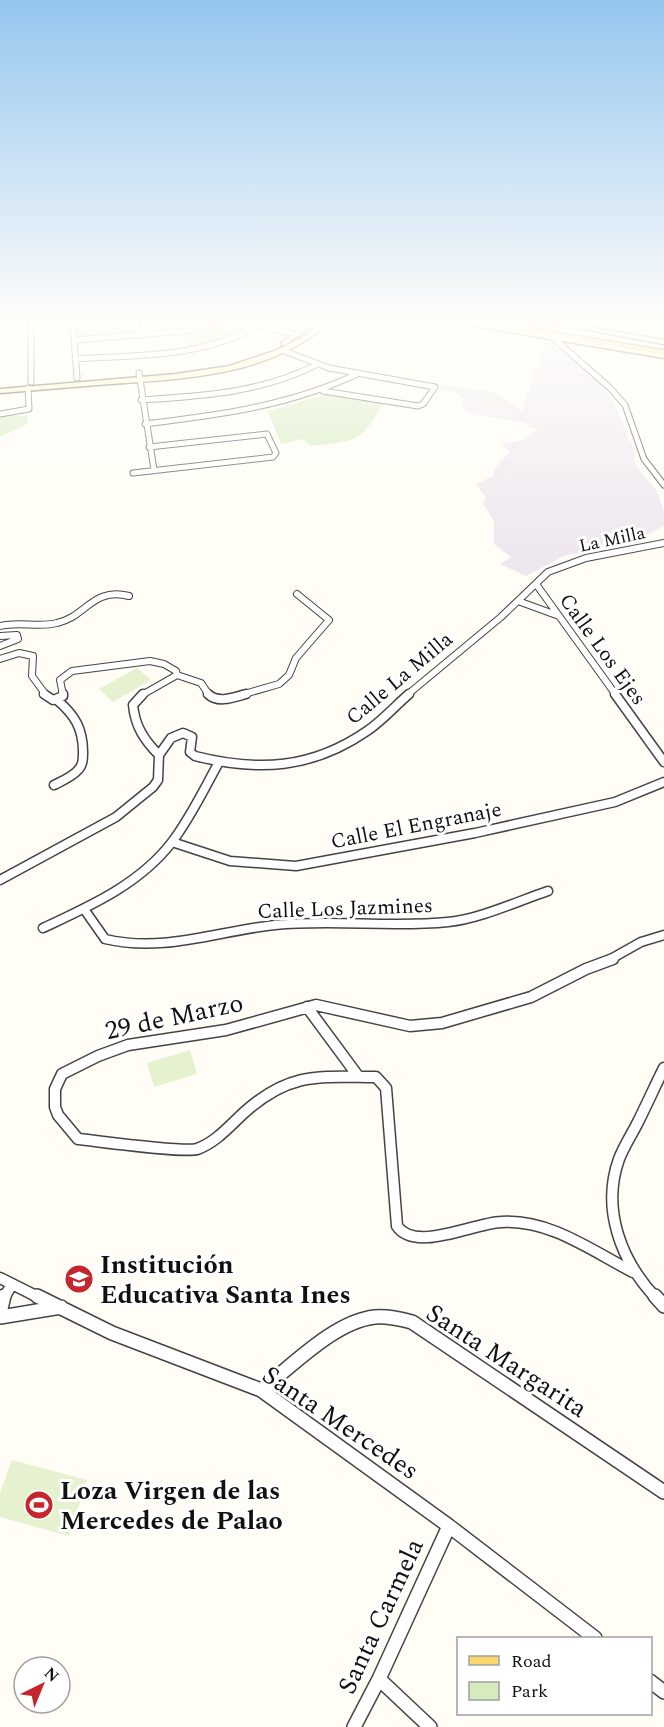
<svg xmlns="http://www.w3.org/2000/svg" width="664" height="1727" font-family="Spectral,serif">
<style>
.industrial{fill:#eee6ef}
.green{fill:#d5ebbd}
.pitch{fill:#e6f2cf}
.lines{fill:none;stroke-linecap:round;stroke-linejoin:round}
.street-far4-casing{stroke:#444;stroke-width:7}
.street-far3-casing{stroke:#444;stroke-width:8}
.street-far2-casing{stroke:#444;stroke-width:11}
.street-far1-casing{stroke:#444;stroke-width:13}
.street-casing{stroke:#444;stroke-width:16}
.secondary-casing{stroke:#333;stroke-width:3}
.primary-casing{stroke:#222;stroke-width:2}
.street-far4{stroke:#fff;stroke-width:5}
.street-far3{stroke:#fff;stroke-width:6}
.street-far2{stroke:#fff;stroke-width:8}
.street-far1{stroke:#fff;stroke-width:10}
.street{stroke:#fff;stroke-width:13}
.secondary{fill:#fff6b0;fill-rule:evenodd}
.primary{fill:#f9d66b;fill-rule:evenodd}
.labels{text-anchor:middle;stroke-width:6;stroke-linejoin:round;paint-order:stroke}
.far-street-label{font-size:18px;fill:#111;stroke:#fff}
.street-label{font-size:21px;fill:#111;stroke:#fff}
.near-street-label{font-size:26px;fill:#111;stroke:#fff}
.near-poi-label{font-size:26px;font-weight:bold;fill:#111;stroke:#fff;text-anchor:start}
</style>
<rect width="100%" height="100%" fill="#fffdf5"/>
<path class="industrial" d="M578,323H664V337Z
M546,338L602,387L611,399L623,422L628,440L632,442L636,466L656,490L664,511V526L640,538L564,556L526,576L500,564L511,557L494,544V521L483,504L486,498L476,484L493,476L494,469L510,452L501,445L526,439L537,429L542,428H531L527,424L516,421L474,415L462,407L465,399L456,393L438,390L443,385L495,392L522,411Z"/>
<path class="green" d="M78,323H136L141,333L79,338Z
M218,323H238L256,327L222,341L189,347L183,333Z
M328,394L383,403C361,444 354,441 310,446L303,439L281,444L268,411Z
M28,415L27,424L0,437V417Z"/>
<path class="pitch" d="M137,668L151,680L113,702L99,689Z
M190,1050L197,1074L154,1087L147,1063Z
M12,1460L87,1480L69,1536L0,1517V1493Z"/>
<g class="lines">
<g class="street-far4-casing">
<path id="street-far4" d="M31,323V382
M73,323L77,378
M143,323L144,335
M242,323L298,334
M553,334L552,337L610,388L625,405L644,459L664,485
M74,340L186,331L213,323
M284,351L329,368L435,387L423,404L418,406L323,391
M75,359C136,355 203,358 257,326
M139,373L154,470
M141,400C201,396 261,393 316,365
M0,414L29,409L28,388
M145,424C219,415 289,406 357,374
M133,473L273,457L276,453L267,434L149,447"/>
</g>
<g class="street-far3-casing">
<path id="street-far3" d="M536,584L616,695
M518,601L559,616
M0,626C19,621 38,628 57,623C86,617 92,587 129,596
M0,636L17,635L18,639L0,646
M0,659L19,653L33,656L32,676L46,695
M177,675L201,683L209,695
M63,695L60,680L72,671L150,661L164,664L176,671L177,675
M142,695L177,675
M241,695L279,684L289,675L296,658L329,620L297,594
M407,695L501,617L548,572L586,558L664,543"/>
</g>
<g class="street-far2-casing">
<path id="street-far2" d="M44,694L53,700L63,696V694
M143,694L133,705C135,726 144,740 159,755
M208,694C218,704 235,697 246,694
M615,694L664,762
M159,755L171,738L183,733L192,737L190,752L195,756C258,772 312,769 367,731C382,721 395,706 409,694
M54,785C62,781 72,777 78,770C83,765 83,759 83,752C83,729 75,715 57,700
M172,842L230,861L296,866L475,833L615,802L664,782
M0,880L116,817L153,787L158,780L159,755
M84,909L105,939C164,953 217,931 275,925C333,919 391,928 448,922C480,919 518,901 548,891
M43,928C90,906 140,884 172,842C191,817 204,789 219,762
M609,960L641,942L664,935"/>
</g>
<g class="street-far1-casing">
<path id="street-far1" d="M613,959L586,969L531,997L442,1023L410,1026L316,1005L226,1030L128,1045L98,1056L62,1074L55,1089V1107L58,1115L78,1139C98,1141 184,1153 197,1149C217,1142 231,1124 247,1110C292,1071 321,1077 376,1077L386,1088L397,1226C415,1253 474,1223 501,1222C550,1219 592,1251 633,1272
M307,1007L358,1076
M0,1278L40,1298
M4,1298L12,1284
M656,1298C621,1261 601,1209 619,1159C624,1146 632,1134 638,1122C647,1104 655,1086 664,1068"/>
</g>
<g class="street-casing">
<path id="street" d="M37,1296L112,1333L261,1390L449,1526L595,1638
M655,1296L664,1306
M0,1313L4,1296
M0,1317L61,1307
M261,1390C292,1366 335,1321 375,1317C388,1316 400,1319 412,1322L664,1492
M379,1679L430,1727
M650,1681L664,1692
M354,1727L379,1679L449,1526"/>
</g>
<g class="secondary-casing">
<path id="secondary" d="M307,323H314L285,345H281V343Z
M321,323H328C271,376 183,379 110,384C74,387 37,390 0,393V389L176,374L229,366L277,350L301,338Z
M455,323L510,327L664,354V358Z
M551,323H565L664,340V344Z"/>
</g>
<g class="primary-casing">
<path id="primary" d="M486,323H502L664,350V354Z"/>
</g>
<use href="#street-far4" class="street-far4"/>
<use href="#street-far3" class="street-far3"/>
<use href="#street-far2" class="street-far2"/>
<use href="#street-far1" class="street-far1"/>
<use href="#street" class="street"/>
<use href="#secondary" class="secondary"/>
<use href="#primary" class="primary"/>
</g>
<linearGradient id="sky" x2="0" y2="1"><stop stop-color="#95c6ee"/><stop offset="0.57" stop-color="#fffefa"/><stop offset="1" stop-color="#fffefa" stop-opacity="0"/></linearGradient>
<rect width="664" height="565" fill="url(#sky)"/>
<defs>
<g id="school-disc" transform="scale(1.5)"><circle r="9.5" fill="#c4262e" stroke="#fff"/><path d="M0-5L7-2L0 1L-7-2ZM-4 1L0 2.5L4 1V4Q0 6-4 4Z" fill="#fff"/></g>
<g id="stadium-disc" transform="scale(1.5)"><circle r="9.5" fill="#c4262e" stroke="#fff"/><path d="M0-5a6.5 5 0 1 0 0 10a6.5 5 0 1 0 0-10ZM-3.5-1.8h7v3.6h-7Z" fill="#fff"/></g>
</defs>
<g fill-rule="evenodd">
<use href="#school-disc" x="79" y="1279"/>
<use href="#stadium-disc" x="39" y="1505"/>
</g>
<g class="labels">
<g class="far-street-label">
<text transform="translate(612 539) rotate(-12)" y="6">La Milla</text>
</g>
<g class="street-label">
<text transform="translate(603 649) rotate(54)" y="7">Calle Los Ejes</text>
<text transform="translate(399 678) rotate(-40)" y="7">Calle La Milla</text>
<text transform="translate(416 825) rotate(-11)" y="7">Calle El Engranaje</text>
<text transform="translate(345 908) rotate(-2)" y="7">Calle Los Jazmines</text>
</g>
<g class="near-street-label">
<text transform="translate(174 1016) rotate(-12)" y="9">29 de Marzo</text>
<text transform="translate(507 1360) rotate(33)" y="9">Santa Margarita</text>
<text transform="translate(341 1422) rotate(34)" y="9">Santa Mercedes</text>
<text transform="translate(380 1616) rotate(-65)" y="9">Santa Carmela</text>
</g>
<g class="near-poi-label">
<text x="100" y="1273">Institución<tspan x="100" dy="30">Educativa Santa Ines</tspan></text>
<text x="60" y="1499">Loza Virgen de las<tspan x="60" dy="30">Mercedes de Palao</tspan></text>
</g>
</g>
<rect x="457" y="1637" width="195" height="78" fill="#ffffff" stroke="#a0a0a0" stroke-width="1.5"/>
<rect x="469" y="1656" width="30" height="9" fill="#f9d66b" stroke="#a0a0a0" stroke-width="1.5"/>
<text x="511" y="1667" font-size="18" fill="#111111">Road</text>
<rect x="469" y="1682" width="30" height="18" fill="#d5ebbd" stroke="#a0a0a0" stroke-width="1.5"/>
<text x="511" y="1697" font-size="18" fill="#111111">Park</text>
<g transform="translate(42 1685) rotate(43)"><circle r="28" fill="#ffffff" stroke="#a0a0a0" stroke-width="1.5"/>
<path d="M0-4.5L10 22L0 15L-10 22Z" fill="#c4262e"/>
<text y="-9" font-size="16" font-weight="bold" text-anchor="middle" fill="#111111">N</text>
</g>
</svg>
